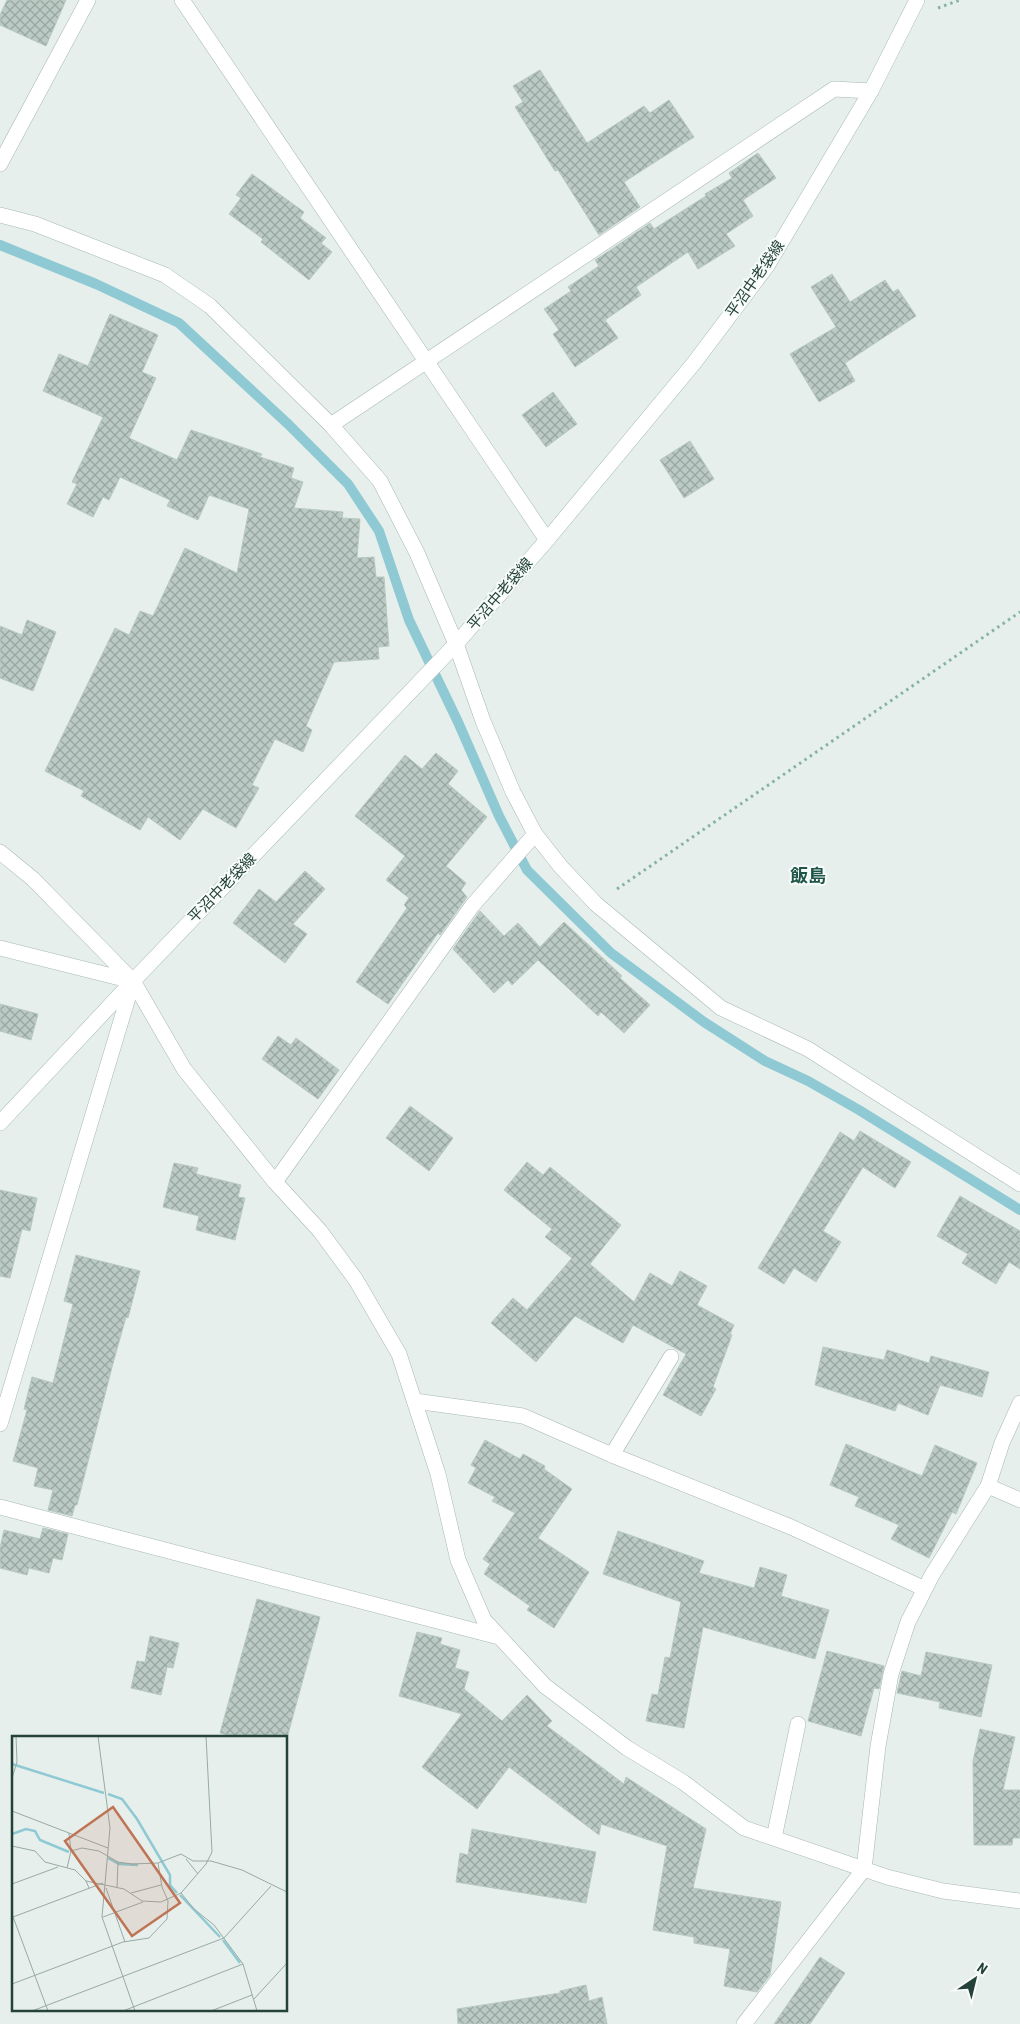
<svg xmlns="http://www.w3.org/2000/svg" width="1020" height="2024" font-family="'Roboto Condensed','Noto Sans JP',sans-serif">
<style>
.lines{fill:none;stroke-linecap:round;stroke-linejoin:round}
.stream{stroke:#8ec9d4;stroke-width:10}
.building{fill:url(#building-cross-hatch);stroke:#b8c9c2}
.service-casing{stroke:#a8b8b2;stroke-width:16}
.minor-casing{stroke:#a8b8b2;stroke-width:16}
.secondary-casing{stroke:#a4bbb3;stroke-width:16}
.path{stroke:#86b3a5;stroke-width:3;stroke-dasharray:2.5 4;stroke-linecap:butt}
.service{stroke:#fff;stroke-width:15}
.minor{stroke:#fff;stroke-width:15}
.secondary{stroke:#fff;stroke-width:15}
.labels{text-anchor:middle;stroke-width:4;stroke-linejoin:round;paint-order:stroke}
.street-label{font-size:15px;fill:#24423a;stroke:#f7fbf9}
.quarter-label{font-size:18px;font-weight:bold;fill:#1f5548;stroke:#f7fbf9}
.inset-river{fill:none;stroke:#8ec9d4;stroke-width:2.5}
.inset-road{fill:none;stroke:#98aaa4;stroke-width:1}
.view{fill:#c07456;fill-opacity:0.15;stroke:#c07456;stroke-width:2.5}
.inset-edge{fill:none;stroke:#24423a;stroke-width:2.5}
</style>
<defs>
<pattern id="building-cross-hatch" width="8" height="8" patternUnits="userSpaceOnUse" patternTransform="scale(1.25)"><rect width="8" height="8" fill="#bbcac4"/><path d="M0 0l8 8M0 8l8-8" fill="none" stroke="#98a6a0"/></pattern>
</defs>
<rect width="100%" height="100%" fill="#e6efeb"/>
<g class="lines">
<path class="stream" d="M0,245L96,284L179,323L288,424L348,484L379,531L409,620L458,722L499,816L527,870L611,953L704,1022L765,1061L808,1081L859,1110L1020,1210"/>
</g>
<path class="building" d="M7,0H66L46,46L0,25V15Z
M540,70L587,143L644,106L650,113L669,100L694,137L624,182L640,207L599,235L558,170L555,171L515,107L523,102L513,86Z
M758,153L776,178L743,200L753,216L726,234L735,246L698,269L688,252L636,287L641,295L605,320L618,338L575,367L553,334L559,330L544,309L571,291L568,287L599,266L595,260L609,251L650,223L654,229L706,196L705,194L732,178L729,173Z
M252,174L304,212L300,218L326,238L321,243L332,252L309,280L261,242L263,239L229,214L241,198L236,195Z
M832,274L850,302L885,280L893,292L898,289L916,316L845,363L855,381L819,402L790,354L836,327L811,287Z
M110,314L158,335L142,372L156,378L129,438L177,460L191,430L262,454L260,457L294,468L291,478L303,482L294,508L343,512L342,518L360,519L357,558L374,557L376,577H384L389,646L378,647L379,659L334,662L306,726L312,730L303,752L275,739L252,785L259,788L236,828L203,809L180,840L148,817L140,830L81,796L84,791L45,771L115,628L129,635L140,611L153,616L185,548L237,573L249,509L209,495L198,520L167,506L170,500L120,477L109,500L103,497L93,517L67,504L77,484L72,482L103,417L43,391L59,354L88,366Z
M553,392L577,424L546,447L522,415Z
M690,441L714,479L684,498L660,460Z
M27,620L56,632L33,691L0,678V626L22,635Z
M436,753L458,771L448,784L487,817L446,866L466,883L461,890L467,897L440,935L438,933L388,1004L356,982L407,908L404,905L409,898L386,880L405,856L355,816L405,755L422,769Z
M305,871L325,889L293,924L307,934L285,963L233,923L259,889L276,902Z
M480,911L504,936L518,923L540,947L564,922L622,976L620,978L650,1005L624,1033L601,1012L598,1016L538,960L512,985L508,980L494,993L453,949Z
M0,1004L38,1014L31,1040L0,1031Z
M278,1036L291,1045L296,1038L339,1070L318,1099L262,1059Z
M410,1106L453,1138L429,1171L386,1138Z
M860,1131L911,1162L895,1188L863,1167L823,1231L841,1242L816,1282L794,1268L784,1284L758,1268L840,1132L854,1141Z
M527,1162L543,1175L550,1167L621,1225L590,1264L634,1302L650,1273L672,1286L680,1271L707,1286L697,1305L734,1325L730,1334L732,1335L713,1387L716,1389L701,1416L663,1395L686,1354L633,1325L623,1343L575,1316L536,1362L491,1323L513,1298L527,1310L572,1258L545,1237L552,1229L504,1190Z
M174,1163L198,1168L196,1174L241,1185L238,1197L245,1198L235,1240L196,1230L199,1216L163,1207Z
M0,1190L37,1198L30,1231L22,1229L10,1278L0,1276Z
M960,1196L1020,1231V1269L1009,1262L996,1284L962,1263L968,1254L937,1236Z
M76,1255L140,1271L128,1318L126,1317L112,1367L77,1505H75L72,1516L48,1510L53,1490L34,1486L38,1468L13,1461L27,1410L24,1409L32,1377L53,1383L73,1304L64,1301Z
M823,1347L884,1360L887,1350L929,1363L931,1356L989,1372L982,1397L940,1385L928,1415L898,1403L895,1411L815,1385Z
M485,1440L520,1459L523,1454L545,1466L544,1469L572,1489L538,1538L589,1572L554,1628L527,1610L530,1606L484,1574L490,1564L483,1559L515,1513L492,1501L495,1497L468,1483L476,1468L471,1465Z
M846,1444L922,1476L935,1445L977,1463L956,1514L952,1512L929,1558L891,1539L899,1525L855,1506L859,1497L830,1485Z
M43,1528L68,1534L62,1560L53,1558L49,1573L29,1568L27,1575L0,1568V1548L4,1530L40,1539Z
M618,1531L704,1561L699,1573L754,1588L760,1567L787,1575L781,1596L829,1610L815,1659L703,1627L684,1728L646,1721L652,1694L658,1695L665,1657L670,1658L681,1602L603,1574Z
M257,1599L320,1617L287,1738H239L220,1733Z
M417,1632L442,1638L440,1644L460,1650L455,1668L469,1672L464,1689L502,1721L527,1695L552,1721L547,1726L624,1784L626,1777L706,1829L693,1888L781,1902L770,1975L757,1992L724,1986L730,1949L694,1943V1937L653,1930L667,1846L601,1824L599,1835L509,1767L477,1809L422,1767L462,1714L399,1696Z
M150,1636L179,1643L173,1668L167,1667L161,1695L131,1688L137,1661L145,1662Z
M827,1651L884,1666L879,1689L874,1688L861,1736L808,1721Z
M926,1652L992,1665L981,1717L939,1708L940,1702L897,1693L902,1671L921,1676Z
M980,1729L1015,1737L1003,1790H1020V1838H1013L1012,1845H974L973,1761Z
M472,1829L596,1852L586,1903L456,1882L460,1853L468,1855Z
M820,1957L845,1973L810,2024H774Z
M586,1985L589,2001L602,1997L607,2024H458L457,2009L560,1993V1991Z"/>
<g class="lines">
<g class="service-casing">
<path id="service" d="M331,425L834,89L871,91
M612,1455L671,1357
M988,1486L1020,1500
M774,1838L798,1724"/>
</g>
<g class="minor-casing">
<path id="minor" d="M182,0L547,540
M0,164L88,0
M0,215L35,224L165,275L210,306L331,425L380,481L417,553L456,644L483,721L513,792L535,834L561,867L596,904L721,1008L808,1049L1020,1184
M0,852L33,879L133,981L184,1069L275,1182L320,1231L356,1280L399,1354L438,1474L458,1560L484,1620L545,1686L627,1748L683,1782L744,1828L887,1877L943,1891L1020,1901
M0,948L132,981
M275,1182L472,906L535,834
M415,1401L523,1416L612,1455L791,1527L925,1589
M0,1424L133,981
M0,1507L499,1637
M744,2024L864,1869L878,1746L891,1674L908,1622L932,1575L988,1486L1002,1443L1020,1403"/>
</g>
<g class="secondary-casing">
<path id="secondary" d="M0,1123L133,981L456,644L547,540L694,363L767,266L871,91L917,0"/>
</g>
<path class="path" d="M938,8L960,0
M617,889L1020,612"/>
<use href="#service" class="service"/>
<use href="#minor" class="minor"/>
<use href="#secondary" class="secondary"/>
</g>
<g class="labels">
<g class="street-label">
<text transform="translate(755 279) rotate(-55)" y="5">平沼中老袋線</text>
<text transform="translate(500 594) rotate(-49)" y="5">平沼中老袋線</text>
<text transform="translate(222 888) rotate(-46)" y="5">平沼中老袋線</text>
</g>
<g class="quarter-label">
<text x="808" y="882">飯島</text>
</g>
</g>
<g transform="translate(12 1736)">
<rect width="275" height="275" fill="#e6efeb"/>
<path class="inset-river" d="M0,28L92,57M96,58L110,63L125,83L158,139V149L165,157M0,98L14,93L23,95L28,104L57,116M96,122L107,128L126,129M168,159L208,201M211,204L228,227"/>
<path class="inset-road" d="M86,0L98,92L90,181L123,275M0,42L5,26L4,0M0,75L57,97L59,115M57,97L96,112M0,110L23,115L33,126L63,134L74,145L77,152M174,123L186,138M55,132L59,115L70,112L87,115L106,126L120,128L146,127L169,118L181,125H199L230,134L275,156M74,145L112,153L130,165L149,166L169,157L194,128L200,116L194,0M0,148L46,131M105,151L106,126M94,152L113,206M119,157L149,149M169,157L182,173L202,189L231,228L245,275M0,178L36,275M1,181L91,147M91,181L131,166M0,248L111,206L137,202L155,183L156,165L150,151L146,127M242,263L275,227M20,275L212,202L259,150M111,275L231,228M199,275L240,259"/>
<path class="view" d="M101,71L168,167L120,200L53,105Z"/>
<rect width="275" height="275" class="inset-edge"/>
</g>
<g transform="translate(975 1979) rotate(35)" stroke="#f7fbf9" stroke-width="4" paint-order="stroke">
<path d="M0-4L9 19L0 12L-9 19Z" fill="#24423a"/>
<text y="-8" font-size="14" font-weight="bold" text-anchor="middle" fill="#24423a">N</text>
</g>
</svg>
